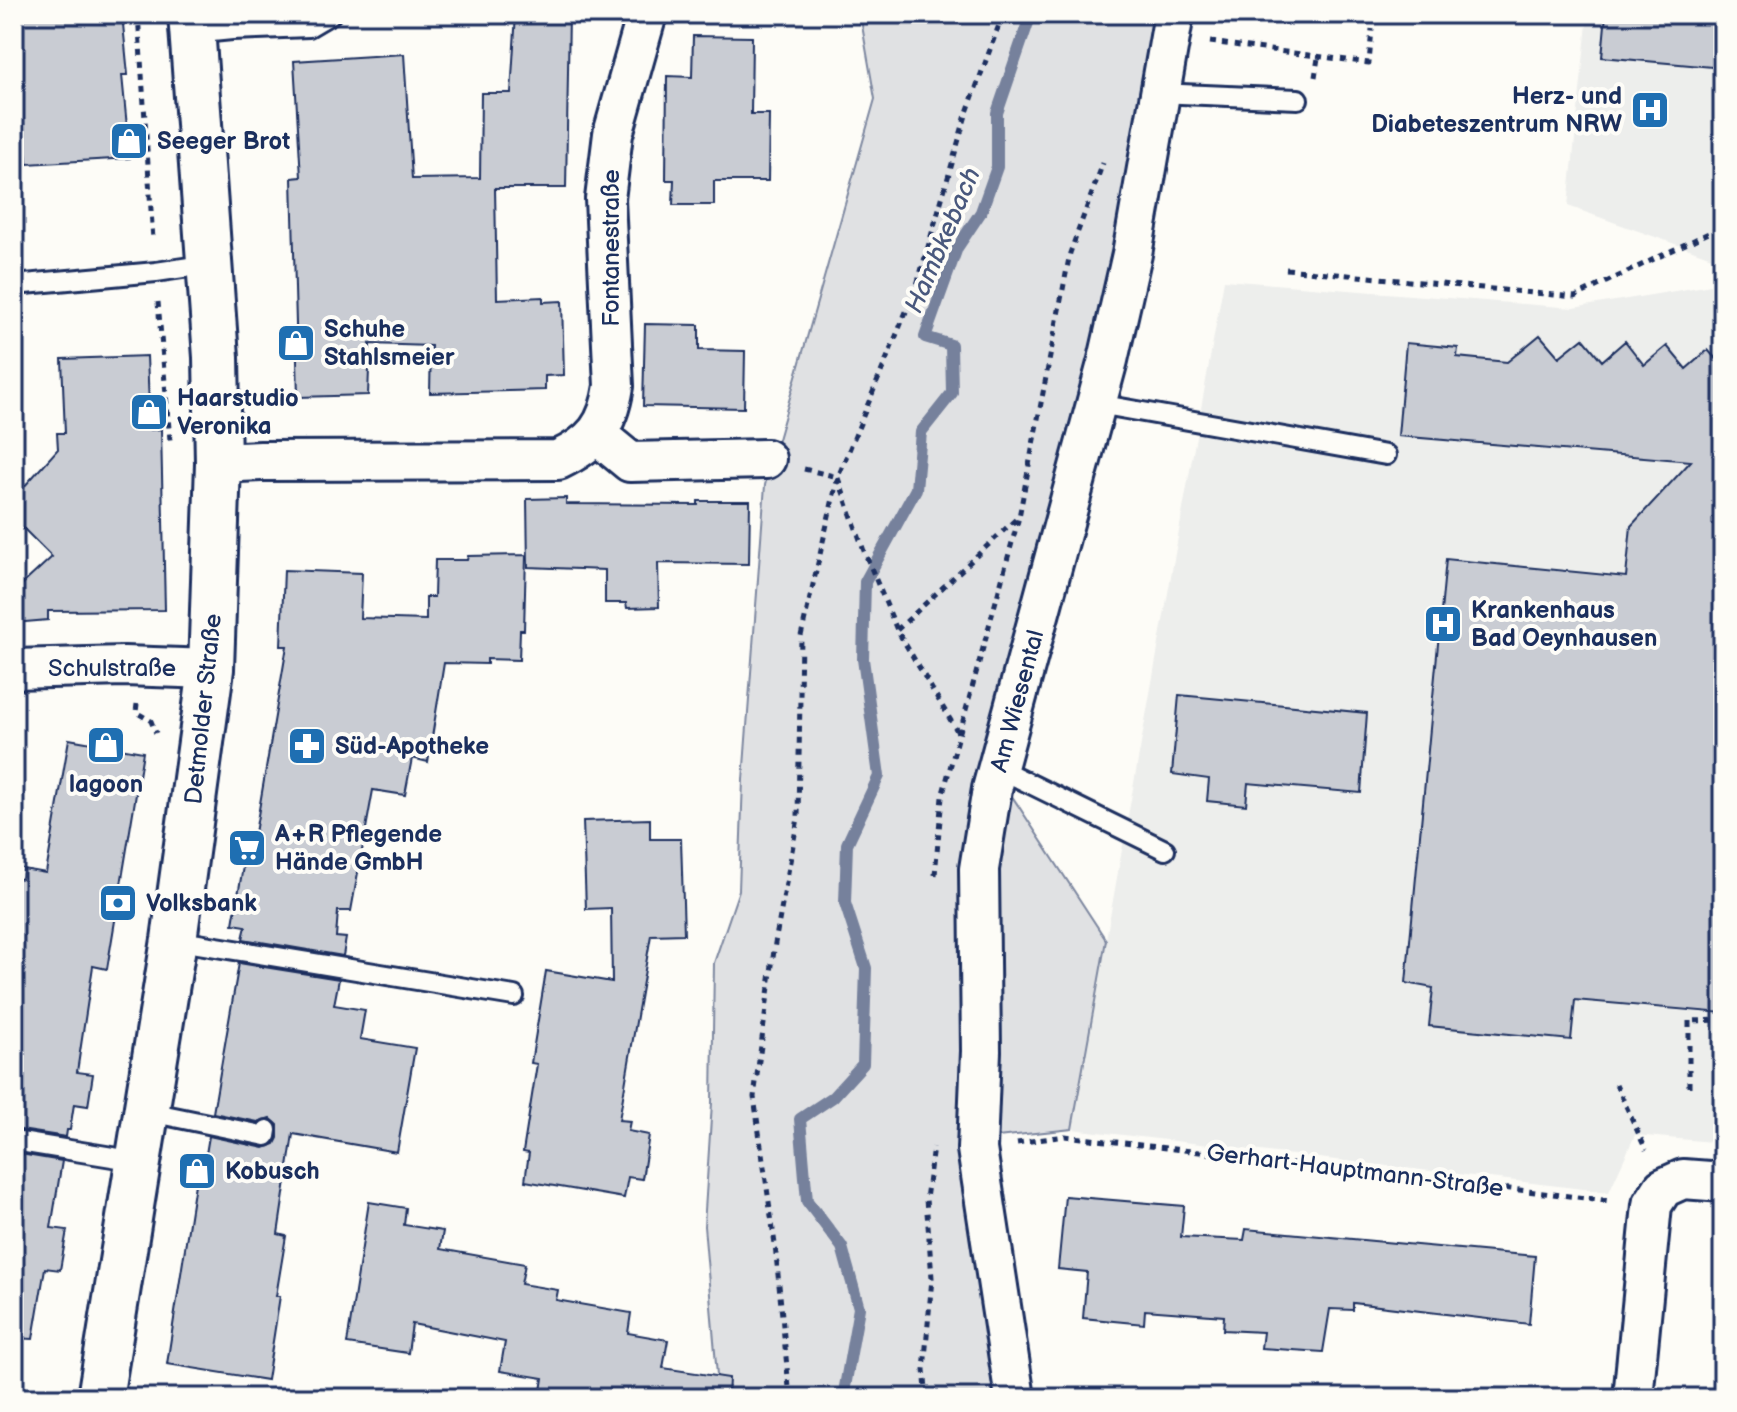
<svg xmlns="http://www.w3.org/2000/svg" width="1737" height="1412" font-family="'Balsamiq Sans',sans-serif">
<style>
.built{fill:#edeeec}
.green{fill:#e0e1e3;stroke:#7e88a0;stroke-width:2}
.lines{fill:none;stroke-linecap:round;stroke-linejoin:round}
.stream{stroke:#76819c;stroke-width:12}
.building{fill:#c9ccd3;stroke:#1b2f5e;stroke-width:2}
.service-casing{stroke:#1b2f5e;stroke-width:24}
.minor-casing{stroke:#1b2f5e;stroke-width:44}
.secondary-casing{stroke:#1b2f5e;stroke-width:50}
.path{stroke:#1b2f5e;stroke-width:5;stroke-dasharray:6 6;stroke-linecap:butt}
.service{stroke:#fdfcf7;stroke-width:18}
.minor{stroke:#fdfcf7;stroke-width:38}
.secondary{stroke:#fdfcf7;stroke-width:44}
.labels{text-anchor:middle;stroke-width:8;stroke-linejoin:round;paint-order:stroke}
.poi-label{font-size:24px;font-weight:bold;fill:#1b2f5e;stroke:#fdfcf7;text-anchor:start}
.street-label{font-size:24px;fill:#1b2f5e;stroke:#fdfcf7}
.water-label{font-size:26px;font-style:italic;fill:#49587d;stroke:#fdfcf7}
</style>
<rect width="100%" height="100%" fill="#fdfcf7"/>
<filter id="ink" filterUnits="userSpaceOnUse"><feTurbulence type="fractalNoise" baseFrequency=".0125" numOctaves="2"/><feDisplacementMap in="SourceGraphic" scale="16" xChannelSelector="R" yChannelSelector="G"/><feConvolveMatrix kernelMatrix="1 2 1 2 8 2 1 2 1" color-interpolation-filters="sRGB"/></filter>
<g filter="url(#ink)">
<path class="built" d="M1588,14H1723V261L1568,206Z
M1224,280L1573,308L1723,283V1143L1635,1135L1609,1192L1072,1129Z"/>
<path class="green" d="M860,14H1166L1143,149L993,767L1106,940L1072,1129L961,1141L999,1398H719L704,1226L712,1103L714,963L739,890L743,780L765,485L875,99Z"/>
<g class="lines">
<path class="stream" d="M843,1398L859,1308L842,1247L807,1201L800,1119L833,1097L863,1064L866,968L845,903L847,844L879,776L863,659L865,582L916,489L921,432L952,393L951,345L925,337L957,248L981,212L997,167V113L1031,14"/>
</g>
<path class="building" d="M14,14H122L128,75H122L130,158L27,164L20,84H14Z
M516,14H569L566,188H495L497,299L543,297V302L562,301L564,375L545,376V390L430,393L431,346L370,344L368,395L298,397L292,178L301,177L294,61L404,54L412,179L480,178L481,93H511Z
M1606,14H1723V68L1602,57Z
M693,36L752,37L751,114H769L768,181H714V205H673L674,180H666L667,76L692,77Z
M645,324L699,325V350L745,351L744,408L643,406Z
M1540,335L1559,357L1583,338L1602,361L1625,341L1644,365L1667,346L1686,369L1708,350L1723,367V1013L1575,1000L1571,1040L1429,1026L1433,988L1406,983L1446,559L1626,577L1631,526L1691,461L1398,436L1406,343L1458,348L1457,357L1507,362Z
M147,356L150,430L161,429L165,610L48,611V620L14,623V592L52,557L14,519V498L58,449L57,433H65L62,359Z
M566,498V504L698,505V501H750L749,564L658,563L659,607L627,608L626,603H605V570L528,567L527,499Z
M526,555L524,630H520L519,660L487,659V664L444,663L428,762L412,758L405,795L373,790L351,911H338L336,937L346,938L343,956L243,939L246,926L233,924L249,832L255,833L287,646H281L284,570L362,573L360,618L426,620V597H434L435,560H467L468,556Z
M1179,695L1367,713L1361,793L1248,783L1246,805L1207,801L1209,779L1172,774Z
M69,739L143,752L107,969L93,966L77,1072L93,1074L88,1106L74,1104L70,1130H67L66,1137L14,1129V878L22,879L23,869L46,873Z
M650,819V839H681L684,934L651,935L619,1120L630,1121L628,1131L649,1135L642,1179L628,1177L624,1198L525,1181L529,1153L523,1152L537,1064L531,1063L546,971L612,982L611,908L586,909L583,821Z
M239,963L339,979L334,1005L365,1010L360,1039L415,1048L397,1152L293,1134L278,1234L286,1236L276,1296H280L267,1380L167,1364L197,1171L203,1172L209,1136L264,1148L275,1144L278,1138V1125L270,1118L258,1122L213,1113Z
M14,1153L62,1161L51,1228L67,1230L60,1270L45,1268L33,1339L14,1338Z
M1065,1196L1184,1206L1181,1237L1244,1240L1246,1229L1535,1256L1529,1324L1353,1303V1310L1330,1309L1323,1352L1261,1348L1263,1332L1223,1330L1224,1316L1145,1310L1144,1324L1083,1318L1087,1272L1058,1269Z
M369,1202L406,1208L404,1225L443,1231L440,1249L525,1264L521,1284L558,1290L556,1300L631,1313L628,1333L668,1340L663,1368L729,1378L728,1398H583L541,1391L543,1378L500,1371L505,1342L412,1324L408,1353L347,1344Z"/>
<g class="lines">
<g class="service-casing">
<path id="service" d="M192,34L232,30L309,27L331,14
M1158,93L1298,99
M14,285L156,272L210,264
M1098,404L1386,455
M998,768L1165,850
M174,940L514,996
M145,1111L266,1136L267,1130
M14,1141L137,1161"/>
</g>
<g class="minor-casing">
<path id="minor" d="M596,434L630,462L766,459
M218,463L261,461L558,460C594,443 608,426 614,386L605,199L613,134L647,14
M14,669L124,666L211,669
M1015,1398L977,1149L981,1051L979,869L992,789L1108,360L1132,254L1174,14
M1633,1398L1652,1205L1663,1188L1683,1179L1723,1182"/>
</g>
<g class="secondary-casing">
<path id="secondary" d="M100,1398L174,940L211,669L218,463L216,357L191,14"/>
</g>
<path class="path" d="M138,14L153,240
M1210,42L1369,63L1372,29
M1315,77L1318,58
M1286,269L1575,297L1723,226
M158,302L170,440
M804,469L838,477
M838,478L864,551L897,630L960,736
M897,630L1016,519
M137,704L136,712L151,721L156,733
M935,875L942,797L1019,517L1070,253L1103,163
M1616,1084L1646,1150
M1689,1087V1021L1723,1020
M1017,1143L1065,1136L1611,1201
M790,1398L775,1244L754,1097L775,943L798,818L801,636L838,477L917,285L966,115L1003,14
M927,1398L924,1370L932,1278L926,1199L933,1147"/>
<use href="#service" class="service"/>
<use href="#minor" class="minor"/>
<use href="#secondary" class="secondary"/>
</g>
</g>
<defs>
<g id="hospital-square" transform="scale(2)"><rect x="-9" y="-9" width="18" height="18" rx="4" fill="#1f6fb2" stroke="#fdfcf7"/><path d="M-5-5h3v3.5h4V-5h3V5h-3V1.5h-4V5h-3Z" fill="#fff"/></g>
<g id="shop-square" transform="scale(2)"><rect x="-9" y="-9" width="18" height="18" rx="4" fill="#1f6fb2" stroke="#fdfcf7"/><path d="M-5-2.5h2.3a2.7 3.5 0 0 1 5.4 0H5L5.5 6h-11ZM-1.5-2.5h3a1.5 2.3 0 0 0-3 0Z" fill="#fff"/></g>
<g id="pharmacy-square" transform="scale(2)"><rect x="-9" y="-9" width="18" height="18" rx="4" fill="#1f6fb2" stroke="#fdfcf7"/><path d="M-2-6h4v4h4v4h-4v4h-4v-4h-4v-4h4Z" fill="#fff"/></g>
<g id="supermarket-square" transform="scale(2)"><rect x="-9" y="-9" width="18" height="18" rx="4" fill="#1f6fb2" stroke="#fdfcf7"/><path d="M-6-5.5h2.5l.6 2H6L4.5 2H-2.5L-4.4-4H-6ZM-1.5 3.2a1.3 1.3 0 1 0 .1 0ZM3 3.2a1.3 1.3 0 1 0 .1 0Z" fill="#fff"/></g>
<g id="bank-square" transform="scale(2)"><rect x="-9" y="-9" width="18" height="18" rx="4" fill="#1f6fb2" stroke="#fdfcf7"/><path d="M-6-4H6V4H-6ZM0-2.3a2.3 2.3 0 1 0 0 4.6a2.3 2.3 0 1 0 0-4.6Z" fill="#fff"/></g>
</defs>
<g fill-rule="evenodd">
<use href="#hospital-square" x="1650" y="110"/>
<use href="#shop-square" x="129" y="141"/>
<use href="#shop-square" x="296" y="343"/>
<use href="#shop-square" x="149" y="412"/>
<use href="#hospital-square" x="1443" y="624"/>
<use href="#shop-square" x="106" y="745"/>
<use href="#pharmacy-square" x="307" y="746"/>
<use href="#supermarket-square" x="247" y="848"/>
<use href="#bank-square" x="118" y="903"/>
<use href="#shop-square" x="197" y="1171"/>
</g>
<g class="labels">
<g class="poi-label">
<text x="1622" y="104" text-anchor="end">Herz- und<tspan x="1622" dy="28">Diabeteszentrum NRW</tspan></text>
<text x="157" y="149">Seeger Brot</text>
<text x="324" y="337">Schuhe<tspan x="324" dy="28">Stahlsmeier</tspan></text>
<text x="177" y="406">Haarstudio<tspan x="177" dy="28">Veronika</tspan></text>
<text x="1471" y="618">Krankenhaus<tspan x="1471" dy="28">Bad Oeynhausen</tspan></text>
<text x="335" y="754">Süd-Apotheke</text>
<text x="106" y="792" text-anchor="middle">lagoon</text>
<text x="275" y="842">A+R Pflegende<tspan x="275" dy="28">Hände GmbH</tspan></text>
<text x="146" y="911">Volksbank</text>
<text x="225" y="1179">Kobusch</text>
</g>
<g class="street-label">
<text transform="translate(611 248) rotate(-90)" y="8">Fontanestraße</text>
<text x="112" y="676">Schulstraße</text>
<text transform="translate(1017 701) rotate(-75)" y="8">Am Wiesental</text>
<text transform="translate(203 709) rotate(-84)" y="8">Detmolder Straße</text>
<text transform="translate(1355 1170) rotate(7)" y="8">Gerhart-Hauptmann-Straße</text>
</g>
<g class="water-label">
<text transform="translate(942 240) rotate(-67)" y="9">Hambkebach</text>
</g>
</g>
<rect width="1737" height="1412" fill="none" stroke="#fdfcf7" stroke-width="48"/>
<rect x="24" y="24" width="1689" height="1364" fill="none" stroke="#1b2f5e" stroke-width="3" filter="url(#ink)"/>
</svg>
